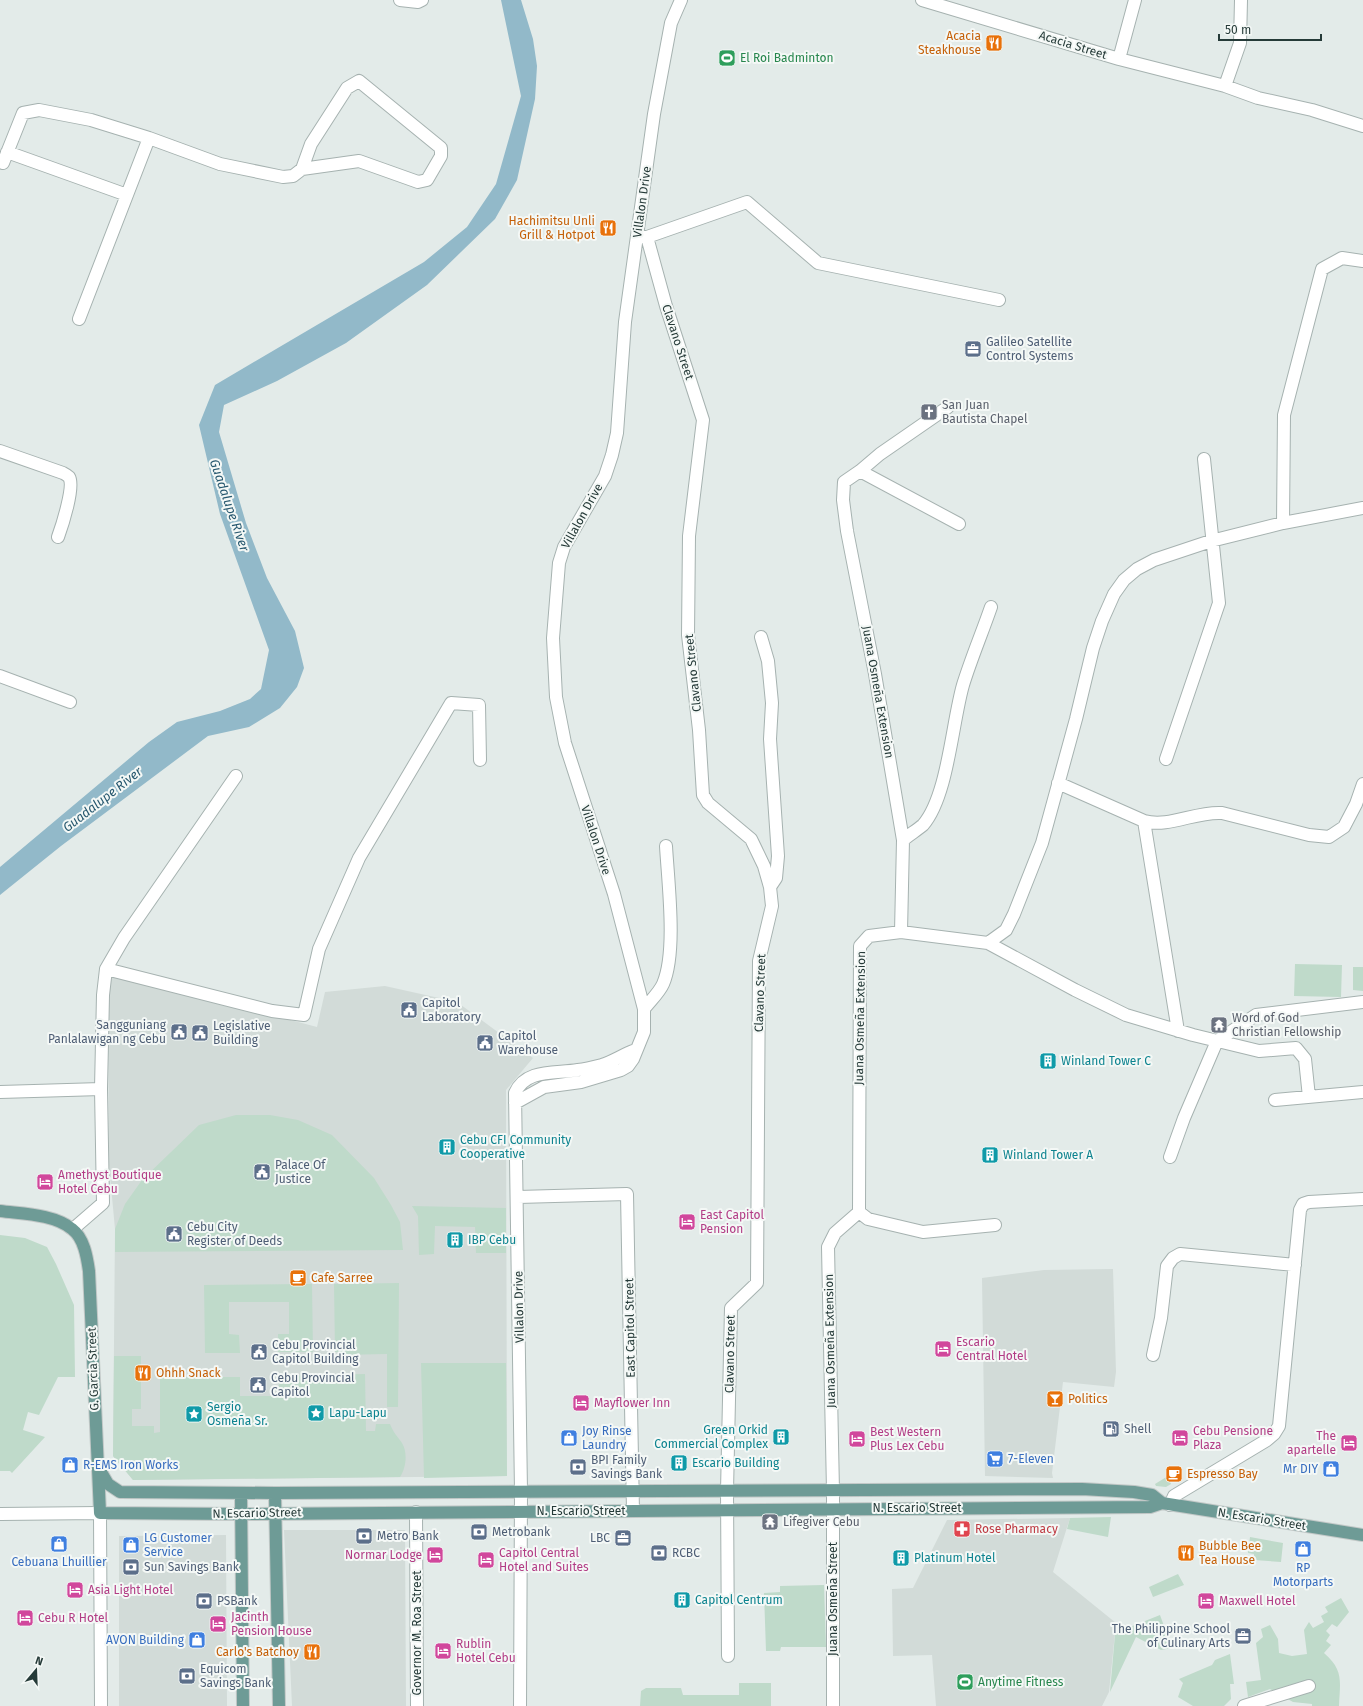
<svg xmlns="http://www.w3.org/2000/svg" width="1363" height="1706" font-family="'Fira Sans',sans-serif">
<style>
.built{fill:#d2dbd8}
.green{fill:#bfdaca}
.water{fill:#92b9c9}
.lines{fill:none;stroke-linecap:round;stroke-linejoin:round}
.minor-casing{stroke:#a6b2b0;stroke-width:14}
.major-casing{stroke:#c2c8c7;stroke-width:14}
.minor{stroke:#fff;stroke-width:12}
.major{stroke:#6e9b96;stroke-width:12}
.labels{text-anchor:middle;stroke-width:4;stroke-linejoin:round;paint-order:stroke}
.food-label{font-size:12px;fill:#c56008;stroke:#f4f8f6;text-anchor:start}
.street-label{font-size:12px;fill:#253a38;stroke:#f4f8f6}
.leisure-label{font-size:12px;fill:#27864d;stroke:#f4f8f6;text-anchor:start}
.service-label{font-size:12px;fill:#4e5e75;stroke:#f4f8f6;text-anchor:start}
.worship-label{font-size:12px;fill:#5b616d;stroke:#f4f8f6;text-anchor:start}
.culture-label{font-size:12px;fill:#0d838f;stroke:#f4f8f6;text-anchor:start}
.hotel-label{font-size:12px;fill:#b23c85;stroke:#f4f8f6;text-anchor:start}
.shop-label{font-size:12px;fill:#366cbe;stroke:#f4f8f6;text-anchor:start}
.health-label{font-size:12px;fill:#be3a42;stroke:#f4f8f6;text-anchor:start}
.water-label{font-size:13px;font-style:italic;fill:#27586f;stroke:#f4f8f6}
</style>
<rect width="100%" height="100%" fill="#e3ebe9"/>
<path class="built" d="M108,972L317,1027L325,992L385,986L457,1002L533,1058L506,1090L507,1476L133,1480L113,1456L115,1229L109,1165Z
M1113,1269L1116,1372L1114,1387L1063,1382L1052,1473L1053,1478L985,1476L982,1278L1044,1270Z
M1070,1518L1053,1572L1116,1623L1109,1692L1102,1706H936L932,1655L893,1656L892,1589L913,1588L947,1520Z
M284,1530H405L406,1706H292Z
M226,1535L227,1706H119V1536Z"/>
<path class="green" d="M1295,964L1342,965L1341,997L1294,996Z
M1353,967H1363V991L1353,990Z
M236,1115H270L298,1120L332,1135L374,1178L391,1205L400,1222L403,1250L115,1252V1229L125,1204L142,1180L199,1125Z
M412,1206L506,1208V1253H476L475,1227L435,1226L434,1254L419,1255L418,1216Z
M0,1235L25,1238L47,1247L56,1264L74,1305L75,1377H58L39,1415L28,1412L23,1430L45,1437L12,1473L10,1471H0Z
M399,1283L398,1407H387V1354L340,1355V1352H335L334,1284Z
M312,1284L313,1352H278V1334H289V1302H229V1334L239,1335L240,1353H205L204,1285Z
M114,1356H141V1409H132V1426H154V1433L160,1432V1375H179V1377H240V1396H279V1376L365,1374L366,1431H375L376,1424H390C393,1432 397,1436 402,1443C408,1453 406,1468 400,1477L133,1480L113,1456Z
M421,1363H506L507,1476L424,1478Z
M1168,1476L1171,1484L1166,1487L1156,1486L1155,1484Z
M1111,1517L1108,1537L1067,1529L1070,1518Z
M1250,1537L1283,1543L1281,1562L1254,1560V1554L1248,1553Z
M1178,1574L1184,1585L1153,1597L1149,1587Z
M824,1585L826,1647H781L780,1651H766L764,1593L780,1592V1586Z
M1341,1598L1349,1612L1337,1627L1332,1624L1326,1631L1330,1635L1326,1641L1331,1645L1324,1653C1344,1670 1340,1682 1339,1706H1312V1704L1293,1702L1270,1689L1248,1697L1246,1682L1261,1680L1256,1643L1263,1637L1261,1629L1270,1625L1278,1639L1279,1653L1292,1656L1307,1654L1304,1630L1309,1622L1313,1628L1324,1622L1321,1616L1328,1612L1325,1607Z
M1160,1615L1172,1648L1161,1650L1136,1637L1110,1692L1116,1623L1125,1629Z
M1230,1654L1234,1684H1230L1231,1699L1224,1706H1193L1178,1697L1183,1683L1179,1679L1212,1665L1215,1660Z
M739,1683H771V1706H640L641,1691L646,1688H681L683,1695H739Z"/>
<path class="water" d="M501,0H521L533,39L537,66L535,99L517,180L495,219L427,285L346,343L277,381L224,405L219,432L246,523L267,578L295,631L304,668L297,687L280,708L249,727L208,736L61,846L0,895V867L149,742L177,722L220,711L250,699L261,689L269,650L220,514L199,425L215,385L424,262L467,227L496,184L521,96Z"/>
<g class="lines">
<g class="minor-casing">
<path id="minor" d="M400,0L418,2L422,0
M922,0L1119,59L1225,86L1258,98L1312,110L1363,126
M1119,59L1135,0
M1225,86L1240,43L1241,0
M7,152L127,195
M0,162L3,163L23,113L39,110L91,120L149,138L220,164L283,177L293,176L302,169L359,161L418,182L427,180L441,156V148L359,81L347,88L311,144L302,169
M640,237H647L747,202L818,263L999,300
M647,237L666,306L703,420L689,536L688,635L699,730L703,795L708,803L751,839L764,866L770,887L772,906L759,961L757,1283L731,1308L727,1491L728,1656
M79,319L149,138
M0,451L63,473C65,474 67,475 69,477C75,486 62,526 58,537
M860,471L959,524
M1283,523L1284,415L1322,269L1342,258L1363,261
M761,637L768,661L772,703L770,739L778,856L776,878L770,887
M0,676L70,702
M1166,759L1219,603L1204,459
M1058,783L1144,821C1169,828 1196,811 1222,813L1309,835L1329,837L1344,827L1356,804L1363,784
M1144,821L1178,1031
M903,840C909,835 917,830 923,825C948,796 952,723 963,685C971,659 982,633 991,607
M901,932L903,840L875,674L847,531L843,500L844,482L860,471L880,454L948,407
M988,943L1006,930L1014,914L1042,843L1076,719L1093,648L1102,621L1114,594L1124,580L1137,569L1154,560L1211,541L1283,523L1363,508
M106,969L272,1011L304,1015L319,949L359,858L451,703L479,705L480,760
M644,1009C650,1001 659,993 663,984C677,952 668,882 666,846
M0,1092L101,1089
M1275,1100L1363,1092
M515,1103L544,1087L581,1082L621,1070L628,1066L633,1059L644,1032V1009L614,894L565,743L556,697L553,638L559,563L564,547L605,476L612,455L617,433L625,322L654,114L671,23L681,0
M1170,1157L1184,1118L1217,1041L1256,1015L1363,1002
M518,1197L627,1194L633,1511
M859,1212L860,946L869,936L901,932L988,943L1075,990L1126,1015L1193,1035L1259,1051L1296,1048L1305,1059L1309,1097
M859,1212L868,1219L923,1232L995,1225
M73,1229L103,1203L101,1089L103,995L106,969L124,938L236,776
M1153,1355L1161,1318L1167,1266L1173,1258L1180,1254L1295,1265
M1170,1505L1174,1496L1267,1440L1274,1434L1279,1426L1300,1210L1303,1204L1309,1202L1363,1199
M416,1512L417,1706
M0,1514L100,1513L101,1706
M520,1706L521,1491L515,1093C526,1068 556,1074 578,1070C586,1069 594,1067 602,1065C614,1061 624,1054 636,1050
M833,1706V1491L828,1247L835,1233L859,1212
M1244,1706L1309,1686"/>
</g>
<g class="major-casing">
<path id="major" d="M0,1211C22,1214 54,1214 72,1229C84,1238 87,1257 89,1271L100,1513L241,1514L1150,1507L1162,1503L1363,1535
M98,1467L108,1484L120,1492L275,1493L1082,1489L1134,1492L1152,1495L1162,1503
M241,1493L243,1706
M275,1493L279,1706"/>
</g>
<use href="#minor" class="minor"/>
<use href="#major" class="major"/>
</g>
<defs>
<g id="restaurant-square" transform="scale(0.9)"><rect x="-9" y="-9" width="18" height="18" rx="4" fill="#e8710a" stroke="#f4f8f6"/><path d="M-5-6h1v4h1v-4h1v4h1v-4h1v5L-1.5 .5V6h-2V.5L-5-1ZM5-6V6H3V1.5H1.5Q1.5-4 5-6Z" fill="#fff"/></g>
<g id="stadium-square" transform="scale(0.9)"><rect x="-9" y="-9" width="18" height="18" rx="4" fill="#2e9e5b" stroke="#f4f8f6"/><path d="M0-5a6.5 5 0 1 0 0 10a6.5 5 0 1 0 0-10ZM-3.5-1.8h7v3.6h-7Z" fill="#fff"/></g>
<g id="office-square" transform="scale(0.9)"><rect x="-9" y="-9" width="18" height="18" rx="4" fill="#5c6f8a" stroke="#f4f8f6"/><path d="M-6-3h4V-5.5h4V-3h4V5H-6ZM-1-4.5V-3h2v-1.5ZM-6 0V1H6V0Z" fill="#fff"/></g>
<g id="church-square" transform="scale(0.9)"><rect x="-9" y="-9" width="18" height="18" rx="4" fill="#6b7280" stroke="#f4f8f6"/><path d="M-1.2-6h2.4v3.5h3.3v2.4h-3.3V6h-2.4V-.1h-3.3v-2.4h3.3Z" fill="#fff"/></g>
<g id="civic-square" transform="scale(0.9)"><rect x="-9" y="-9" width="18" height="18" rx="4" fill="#5c6f8a" stroke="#f4f8f6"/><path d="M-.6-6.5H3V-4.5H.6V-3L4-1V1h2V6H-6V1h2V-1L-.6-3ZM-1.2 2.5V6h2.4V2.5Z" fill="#fff"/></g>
<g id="temple-square" transform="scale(0.9)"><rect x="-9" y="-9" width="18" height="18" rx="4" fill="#6b7280" stroke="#f4f8f6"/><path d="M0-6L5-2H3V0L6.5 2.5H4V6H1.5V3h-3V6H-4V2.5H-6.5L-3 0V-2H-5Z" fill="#fff"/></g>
<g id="building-square" transform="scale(0.9)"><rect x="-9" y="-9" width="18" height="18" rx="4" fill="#0f9aa8" stroke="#f4f8f6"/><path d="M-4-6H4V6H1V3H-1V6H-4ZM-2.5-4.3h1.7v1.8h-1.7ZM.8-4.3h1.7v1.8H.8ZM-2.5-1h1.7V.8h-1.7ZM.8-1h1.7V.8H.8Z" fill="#fff"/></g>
<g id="hotel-square" transform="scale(0.9)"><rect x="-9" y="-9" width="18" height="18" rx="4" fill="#d1479c" stroke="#f4f8f6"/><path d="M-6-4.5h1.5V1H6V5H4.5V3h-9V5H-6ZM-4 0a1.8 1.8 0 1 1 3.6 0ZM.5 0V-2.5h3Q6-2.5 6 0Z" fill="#fff"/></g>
<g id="cafe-square" transform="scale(0.9)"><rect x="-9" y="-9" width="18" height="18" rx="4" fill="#e8710a" stroke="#f4f8f6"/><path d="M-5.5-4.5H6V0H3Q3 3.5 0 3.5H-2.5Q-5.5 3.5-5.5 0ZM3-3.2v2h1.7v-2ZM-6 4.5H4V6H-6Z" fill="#fff"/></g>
<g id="bar-square" transform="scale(0.9)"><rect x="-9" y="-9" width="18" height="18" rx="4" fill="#e8710a" stroke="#f4f8f6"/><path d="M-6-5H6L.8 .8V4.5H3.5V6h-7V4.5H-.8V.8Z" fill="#fff"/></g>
<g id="sight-square" transform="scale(0.9)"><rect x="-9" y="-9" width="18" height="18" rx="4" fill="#0f9aa8" stroke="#f4f8f6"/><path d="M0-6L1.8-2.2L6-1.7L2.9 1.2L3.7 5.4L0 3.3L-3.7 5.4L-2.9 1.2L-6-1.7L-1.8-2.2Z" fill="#fff"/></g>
<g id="fuel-square" transform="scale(0.9)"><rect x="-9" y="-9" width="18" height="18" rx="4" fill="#5c6f8a" stroke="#f4f8f6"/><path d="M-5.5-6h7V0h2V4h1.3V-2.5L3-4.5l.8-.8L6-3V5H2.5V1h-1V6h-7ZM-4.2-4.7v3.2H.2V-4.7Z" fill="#fff"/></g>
<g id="shop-square" transform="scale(0.9)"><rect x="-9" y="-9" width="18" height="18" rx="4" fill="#3f7fe0" stroke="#f4f8f6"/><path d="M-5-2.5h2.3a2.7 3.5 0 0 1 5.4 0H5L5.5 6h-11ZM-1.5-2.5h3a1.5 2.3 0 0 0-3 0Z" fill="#fff"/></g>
<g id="supermarket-square" transform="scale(0.9)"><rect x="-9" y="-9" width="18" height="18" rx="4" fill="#3f7fe0" stroke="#f4f8f6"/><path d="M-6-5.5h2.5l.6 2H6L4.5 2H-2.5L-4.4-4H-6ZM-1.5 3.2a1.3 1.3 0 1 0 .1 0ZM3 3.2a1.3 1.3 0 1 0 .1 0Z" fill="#fff"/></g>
<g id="bank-square" transform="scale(0.9)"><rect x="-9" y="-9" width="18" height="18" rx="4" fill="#5c6f8a" stroke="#f4f8f6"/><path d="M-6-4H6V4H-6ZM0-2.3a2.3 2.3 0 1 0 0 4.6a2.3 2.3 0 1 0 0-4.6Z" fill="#fff"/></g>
<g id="pharmacy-square" transform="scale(0.9)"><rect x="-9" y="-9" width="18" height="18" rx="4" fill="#e0444e" stroke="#f4f8f6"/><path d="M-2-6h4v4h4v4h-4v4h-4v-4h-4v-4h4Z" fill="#fff"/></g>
</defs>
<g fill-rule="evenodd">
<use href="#restaurant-square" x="994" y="43"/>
<use href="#stadium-square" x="727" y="58"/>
<use href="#restaurant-square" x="608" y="228"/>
<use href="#office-square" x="973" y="349"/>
<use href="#church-square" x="929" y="412"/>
<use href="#civic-square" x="409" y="1010"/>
<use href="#temple-square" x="1219" y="1025"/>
<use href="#civic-square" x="179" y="1032"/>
<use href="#civic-square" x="200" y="1033"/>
<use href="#civic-square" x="485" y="1043"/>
<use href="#building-square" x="1048" y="1061"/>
<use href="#building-square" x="447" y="1147"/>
<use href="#building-square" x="990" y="1155"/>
<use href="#civic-square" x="262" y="1172"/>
<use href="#hotel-square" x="45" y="1182"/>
<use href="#hotel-square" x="687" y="1222"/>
<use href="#civic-square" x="174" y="1234"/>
<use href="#building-square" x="455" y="1240"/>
<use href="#cafe-square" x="298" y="1278"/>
<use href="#hotel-square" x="943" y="1349"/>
<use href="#civic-square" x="259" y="1352"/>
<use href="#restaurant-square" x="143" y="1373"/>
<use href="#civic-square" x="258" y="1385"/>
<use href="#bar-square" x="1055" y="1399"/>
<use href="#hotel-square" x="581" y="1403"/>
<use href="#sight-square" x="316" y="1413"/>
<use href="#sight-square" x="194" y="1414"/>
<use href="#fuel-square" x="1111" y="1429"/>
<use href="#building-square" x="781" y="1437"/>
<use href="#shop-square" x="569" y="1438"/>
<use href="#hotel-square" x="1180" y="1438"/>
<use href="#hotel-square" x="857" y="1439"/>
<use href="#hotel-square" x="1349" y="1443"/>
<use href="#supermarket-square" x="995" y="1459"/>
<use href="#building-square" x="679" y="1463"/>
<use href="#shop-square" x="70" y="1465"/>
<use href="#bank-square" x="578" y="1467"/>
<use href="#shop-square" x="1331" y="1469"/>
<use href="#cafe-square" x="1174" y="1474"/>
<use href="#temple-square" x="770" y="1522"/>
<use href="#pharmacy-square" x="962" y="1529"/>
<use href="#bank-square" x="479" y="1532"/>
<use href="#bank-square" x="364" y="1536"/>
<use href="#office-square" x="623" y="1538"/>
<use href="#shop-square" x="59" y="1544"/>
<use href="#shop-square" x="131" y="1545"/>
<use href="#shop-square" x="1303" y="1549"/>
<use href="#bank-square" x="659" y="1553"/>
<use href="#restaurant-square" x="1186" y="1553"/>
<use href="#hotel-square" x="435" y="1555"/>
<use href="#building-square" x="901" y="1558"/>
<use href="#hotel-square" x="486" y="1560"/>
<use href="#bank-square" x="131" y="1567"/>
<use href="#hotel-square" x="75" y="1590"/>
<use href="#building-square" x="682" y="1600"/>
<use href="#bank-square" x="204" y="1601"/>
<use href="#hotel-square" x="1206" y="1601"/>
<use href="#hotel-square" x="25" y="1618"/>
<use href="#hotel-square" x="218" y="1624"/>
<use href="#office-square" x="1243" y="1636"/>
<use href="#shop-square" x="197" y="1640"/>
<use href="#hotel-square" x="443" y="1651"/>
<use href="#restaurant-square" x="312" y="1652"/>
<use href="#bank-square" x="187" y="1676"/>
<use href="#stadium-square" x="965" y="1682"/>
</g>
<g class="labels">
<g class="food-label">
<text x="981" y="40" text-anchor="end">Acacia<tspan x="981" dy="14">Steakhouse</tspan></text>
<text x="595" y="225" text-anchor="end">Hachimitsu Unli<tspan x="595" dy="14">Grill &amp; Hotpot</tspan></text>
<text x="311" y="1282">Cafe Sarree</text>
<text x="156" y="1377">Ohhh Snack</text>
<text x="1068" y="1403">Politics</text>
<text x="1187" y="1478">Espresso Bay</text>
<text x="1199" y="1550">Bubble Bee<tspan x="1199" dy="14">Tea House</tspan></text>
<text x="299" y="1656" text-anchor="end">Carlo's Batchoy</text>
</g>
<g class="street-label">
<text transform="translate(1073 45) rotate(17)" y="4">Acacia Street</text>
<text transform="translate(642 202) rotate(-82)" y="4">Villalon Drive</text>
<text transform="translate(678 342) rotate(72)" y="4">Clavano Street</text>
<text transform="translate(582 516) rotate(-61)" y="4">Villalon Drive</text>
<text transform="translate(693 673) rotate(-96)" y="4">Clavano Street</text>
<text transform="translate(878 692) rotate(80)" y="4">Juana Osmeña Extension</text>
<text transform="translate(596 840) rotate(72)" y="4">Villalon Drive</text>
<text transform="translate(760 993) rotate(-88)" y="4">Clavano Street</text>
<text transform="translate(860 1018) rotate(-89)" y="4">Juana Osmeña Extension</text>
<text transform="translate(519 1307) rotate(-91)" y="4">Villalon Drive</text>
<text transform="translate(630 1328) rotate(-91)" y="4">East Capitol Street</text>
<text transform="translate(830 1341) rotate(-91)" y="4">Juana Osmeña Extension</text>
<text transform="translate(730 1354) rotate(-89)" y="4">Clavano Street</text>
<text transform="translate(93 1369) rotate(-92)" y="4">G. Garcia Street</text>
<text x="917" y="1512">N. Escario Street</text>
<text x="581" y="1515">N. Escario Street</text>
<text transform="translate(257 1513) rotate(-1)" y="4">N. Escario Street</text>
<text transform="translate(1262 1519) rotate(9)" y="4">N. Escario Street</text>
<text transform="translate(833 1599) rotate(-90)" y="4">Juana Osmeña Street</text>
<text transform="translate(417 1633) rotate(-90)" y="4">Governor M. Roa Street</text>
</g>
<g class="leisure-label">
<text x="740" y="62">El Roi Badminton</text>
<text x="978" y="1686">Anytime Fitness</text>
</g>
<g class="service-label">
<text x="986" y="346">Galileo Satellite<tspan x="986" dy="14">Control Systems</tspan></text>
<text x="422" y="1007">Capitol<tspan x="422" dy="14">Laboratory</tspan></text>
<text x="166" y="1029" text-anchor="end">Sangguniang<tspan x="166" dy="14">Panlalawigan ng Cebu</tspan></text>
<text x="213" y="1030">Legislative<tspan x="213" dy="14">Building</tspan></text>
<text x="498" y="1040">Capitol<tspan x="498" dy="14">Warehouse</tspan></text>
<text x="275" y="1169">Palace Of<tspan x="275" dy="14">Justice</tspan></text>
<text x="187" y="1231">Cebu City<tspan x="187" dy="14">Register of Deeds</tspan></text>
<text x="272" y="1349">Cebu Provincial<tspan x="272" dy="14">Capitol Building</tspan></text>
<text x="271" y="1382">Cebu Provincial<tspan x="271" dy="14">Capitol</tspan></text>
<text x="1124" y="1433">Shell</text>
<text x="591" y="1464">BPI Family<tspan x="591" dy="14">Savings Bank</tspan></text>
<text x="492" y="1536">Metrobank</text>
<text x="377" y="1540">Metro Bank</text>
<text x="610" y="1542" text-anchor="end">LBC</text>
<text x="672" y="1557">RCBC</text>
<text x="144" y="1571">Sun Savings Bank</text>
<text x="217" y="1605">PSBank</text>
<text x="1230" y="1633" text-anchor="end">The Philippine School<tspan x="1230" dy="14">of Culinary Arts</tspan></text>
<text x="200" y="1673">Equicom<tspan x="200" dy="14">Savings Bank</tspan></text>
</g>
<g class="worship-label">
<text x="942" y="409">San Juan<tspan x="942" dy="14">Bautista Chapel</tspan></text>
<text x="1232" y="1022">Word of God<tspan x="1232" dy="14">Christian Fellowship</tspan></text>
<text x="783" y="1526">Lifegiver Cebu</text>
</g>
<g class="culture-label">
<text x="1061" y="1065">Winland Tower C</text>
<text x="460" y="1144">Cebu CFI Community<tspan x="460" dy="14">Cooperative</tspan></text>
<text x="1003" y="1159">Winland Tower A</text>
<text x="468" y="1244">IBP Cebu</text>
<text x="207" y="1411">Sergio<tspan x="207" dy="14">Osmeña Sr.</tspan></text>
<text x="329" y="1417">Lapu-Lapu</text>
<text x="768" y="1434" text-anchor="end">Green Orkid<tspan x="768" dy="14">Commercial Complex</tspan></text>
<text x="692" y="1467">Escario Building</text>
<text x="914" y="1562">Platinum Hotel</text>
<text x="695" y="1604">Capitol Centrum</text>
</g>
<g class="hotel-label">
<text x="58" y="1179">Amethyst Boutique<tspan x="58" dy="14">Hotel Cebu</tspan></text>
<text x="700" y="1219">East Capitol<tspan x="700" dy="14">Pension</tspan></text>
<text x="956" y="1346">Escario<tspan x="956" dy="14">Central Hotel</tspan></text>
<text x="594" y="1407">Mayflower Inn</text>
<text x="1193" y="1435">Cebu Pensione<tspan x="1193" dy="14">Plaza</tspan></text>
<text x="870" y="1436">Best Western<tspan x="870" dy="14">Plus Lex Cebu</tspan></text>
<text x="1336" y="1440" text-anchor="end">The<tspan x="1336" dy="14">apartelle</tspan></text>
<text x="499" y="1557">Capitol Central<tspan x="499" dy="14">Hotel and Suites</tspan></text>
<text x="422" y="1559" text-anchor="end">Normar Lodge</text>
<text x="88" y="1594">Asia Light Hotel</text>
<text x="1219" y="1605">Maxwell Hotel</text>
<text x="231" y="1621">Jacinth<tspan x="231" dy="14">Pension House</tspan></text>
<text x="38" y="1622">Cebu R Hotel</text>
<text x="456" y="1648">Rublin<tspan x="456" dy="14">Hotel Cebu</tspan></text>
</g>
<g class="shop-label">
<text x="582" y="1435">Joy Rinse<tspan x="582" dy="14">Laundry</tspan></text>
<text x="1008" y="1463">7-Eleven</text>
<text x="83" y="1469">R-EMS Iron Works</text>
<text x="1318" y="1473" text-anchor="end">Mr DIY</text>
<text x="144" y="1542">LG Customer<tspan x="144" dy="14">Service</tspan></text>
<text x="59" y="1566" text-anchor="middle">Cebuana Lhuillier</text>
<text x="1303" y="1572" text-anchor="middle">RP<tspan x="1303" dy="14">Motorparts</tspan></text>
<text x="184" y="1644" text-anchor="end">AVON Building</text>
</g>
<g class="health-label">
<text x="975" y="1533">Rose Pharmacy</text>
</g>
<g class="water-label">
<text transform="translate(230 505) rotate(71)" y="5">Guadalupe River</text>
<text transform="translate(102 799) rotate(-38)" y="5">Guadalupe River</text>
</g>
</g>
<g transform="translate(36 1670) rotate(19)" stroke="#f4f8f6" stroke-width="3" paint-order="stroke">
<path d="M0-3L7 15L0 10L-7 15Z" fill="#253a38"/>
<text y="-6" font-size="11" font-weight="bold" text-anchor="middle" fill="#253a38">N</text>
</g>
<path d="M1219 34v6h102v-6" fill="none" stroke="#253a38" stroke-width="2"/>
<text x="1225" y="34" font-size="12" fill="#253a38" stroke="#f4f8f6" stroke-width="3" paint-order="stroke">50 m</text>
</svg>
